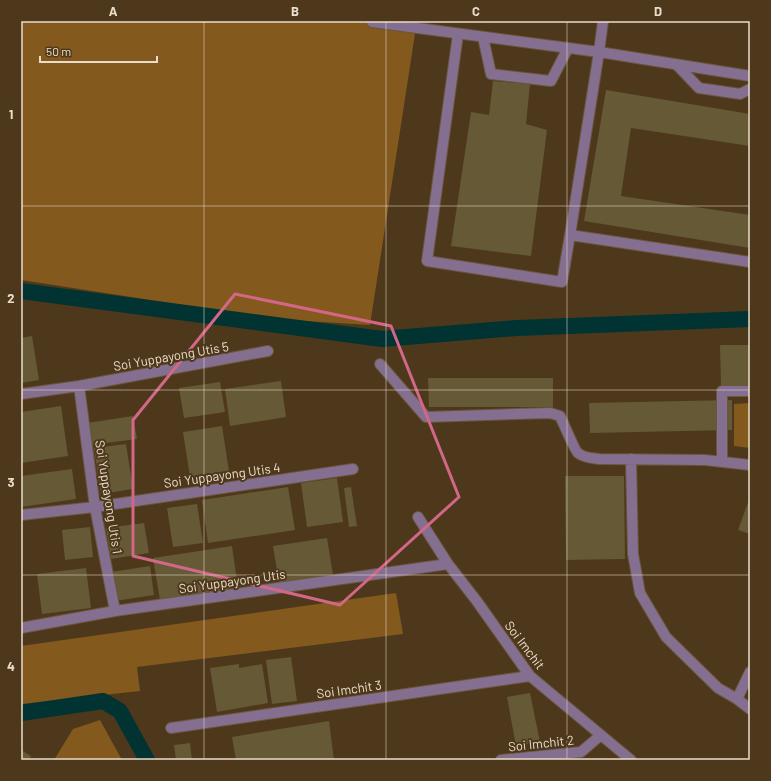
<svg xmlns="http://www.w3.org/2000/svg" width="771" height="781" font-family="Barlow,sans-serif">
<style>
.green{fill:#83591d}
.lines{fill:none;stroke-linecap:round;stroke-linejoin:round}
.canal{stroke:#003332;stroke-width:16}
.building{fill:#655936}
.minor-casing{stroke:#6a563b;stroke-width:12}
.minor{stroke:#846f91;stroke-width:10}
.marked{fill:none;stroke:#d26788;stroke-width:3;stroke-linejoin:round}
.grid{fill:none;stroke:#ebddcc;stroke-width:1;stroke-opacity:0.55}
.labels{text-anchor:middle;stroke-width:4;stroke-linejoin:round;paint-order:stroke}
.street-label{font-size:13px;fill:#ebddcc;stroke:#4e381b}
.neatline{fill:none;stroke:#ebddcc;stroke-width:1.5}
.grid-label{font-size:13px;text-anchor:middle;font-weight:bold;fill:#ebddcc}
</style>
<rect width="100%" height="100%" fill="#4e381b"/>
<path class="green" d="M21,21H417L370,325L273,319L21,280Z
M750,403V448L734,446V404Z
M396,593L403,634L137,667L140,691L21,704V646Z
M100,720L122,760H54L73,729Z"/>
<g class="lines">
<path class="canal" d="M21,291L382,339L517,328L750,319
M21,713L103,701L120,711L147,760"/>
</g>
<path class="building" d="M493,81L530,84L526,124L547,130L531,256L451,246L471,112L489,115Z
M606,90L750,114V146L631,128L621,196L750,215V248L584,221Z
M32,336L39,380L21,383V338Z
M720,345H750V385H721Z
M428,378H553V407H429Z
M281,381L286,417L230,426L225,389Z
M220,382L225,412L184,418L179,388Z
M732,400V430L590,433L589,403Z
M61,406L68,456L21,463V412Z
M133,416L137,439L91,445L87,423Z
M222,426L229,471L190,477L183,432Z
M126,444L133,489L101,494L94,448Z
M72,469L76,499L21,507V476Z
M565,476H624L625,559L566,560Z
M337,478L343,522L307,527L301,483Z
M288,487L295,530L208,543L202,500Z
M351,487L357,526L349,527L344,488Z
M750,497V534L738,530Z
M197,504L203,543L173,547L167,508Z
M144,523L149,553L111,559L106,528Z
M90,527L93,557L65,560L62,530Z
M327,538L333,575L279,583L273,546Z
M232,546L238,588L160,600L153,558Z
M150,566L154,595L115,601L111,572Z
M86,568L91,608L42,614L37,574Z
M291,657L297,701L272,704L266,660Z
M239,664V668L262,664L268,703L217,712L210,668Z
M530,693L540,742L516,746L507,697Z
M329,721L334,760H236L232,737Z
M190,743L192,760H176L174,745Z
M21,750L31,756L29,760H21Z"/>
<g class="lines">
<g class="minor-casing">
<path id="minor" d="M603,21L599,52L750,76
M372,22L599,52L570,235L750,262
M458,34L427,261L562,282L570,235
M483,37L491,74L551,81L568,48
M676,64L699,88L740,94L750,89
M380,364L426,417L550,413L560,416C563,422 575,451 578,453C584,458 592,458 599,459L705,460L750,465
M79,386L95,507L115,611
M21,394L79,386L268,351
M631,459L633,554L640,593L666,637L718,688L737,699L750,709
M722,462V391H750
M21,515L95,507L353,469
M418,517L448,564L476,600L530,676L631,760
M21,628L115,611L448,564
M737,699L750,672
M171,728L530,676
M501,760L581,752L601,735"/>
</g>
<use href="#minor" class="minor"/>
</g>
<path class="marked" d="M235,294L391,326L459,497L340,605L133,556V420Z"/>
<path class="grid" d="M204,21V760M386,21V760M567,21V760M21,206H750M21,390H750M21,575H750"/>
<g class="labels">
<g class="street-label">
<text transform="translate(171 356) rotate(-10)" y="5">Soi Yuppayong Utis 5</text>
<text transform="translate(222 475) rotate(-8)" y="5">Soi Yuppayong Utis 4</text>
<text transform="translate(109 497) rotate(81)" y="5">Soi Yuppayong Utis 1</text>
<text transform="translate(232 581) rotate(-8)" y="5">Soi Yuppayong Utis</text>
<text transform="translate(525 645) rotate(53)" y="5">Soi Imchit</text>
<text transform="translate(349 689) rotate(-8)" y="5">Soi Imchit 3</text>
<text transform="translate(541 743) rotate(-6)" y="5">Soi Imchit 2</text>
</g>
</g>
<rect width="771" height="781" fill="none" stroke="#4e381b" stroke-width="44"/>
<path d="M40 56v6h117v-6" fill="none" stroke="#ebddcc" stroke-width="2"/>
<text x="46" y="56" font-size="12" fill="#ebddcc" stroke="#4e381b" stroke-width="3" paint-order="stroke">50 m</text>
<rect x="22" y="22" width="727" height="737" class="neatline"/>
<g class="grid-label">
<text x="113" y="16">A</text>
<text x="295" y="16">B</text>
<text x="476" y="16">C</text>
<text x="658" y="16">D</text>
<text x="11" y="119">1</text>
<text x="11" y="303">2</text>
<text x="11" y="487">3</text>
<text x="11" y="671">4</text>
</g>
</svg>
